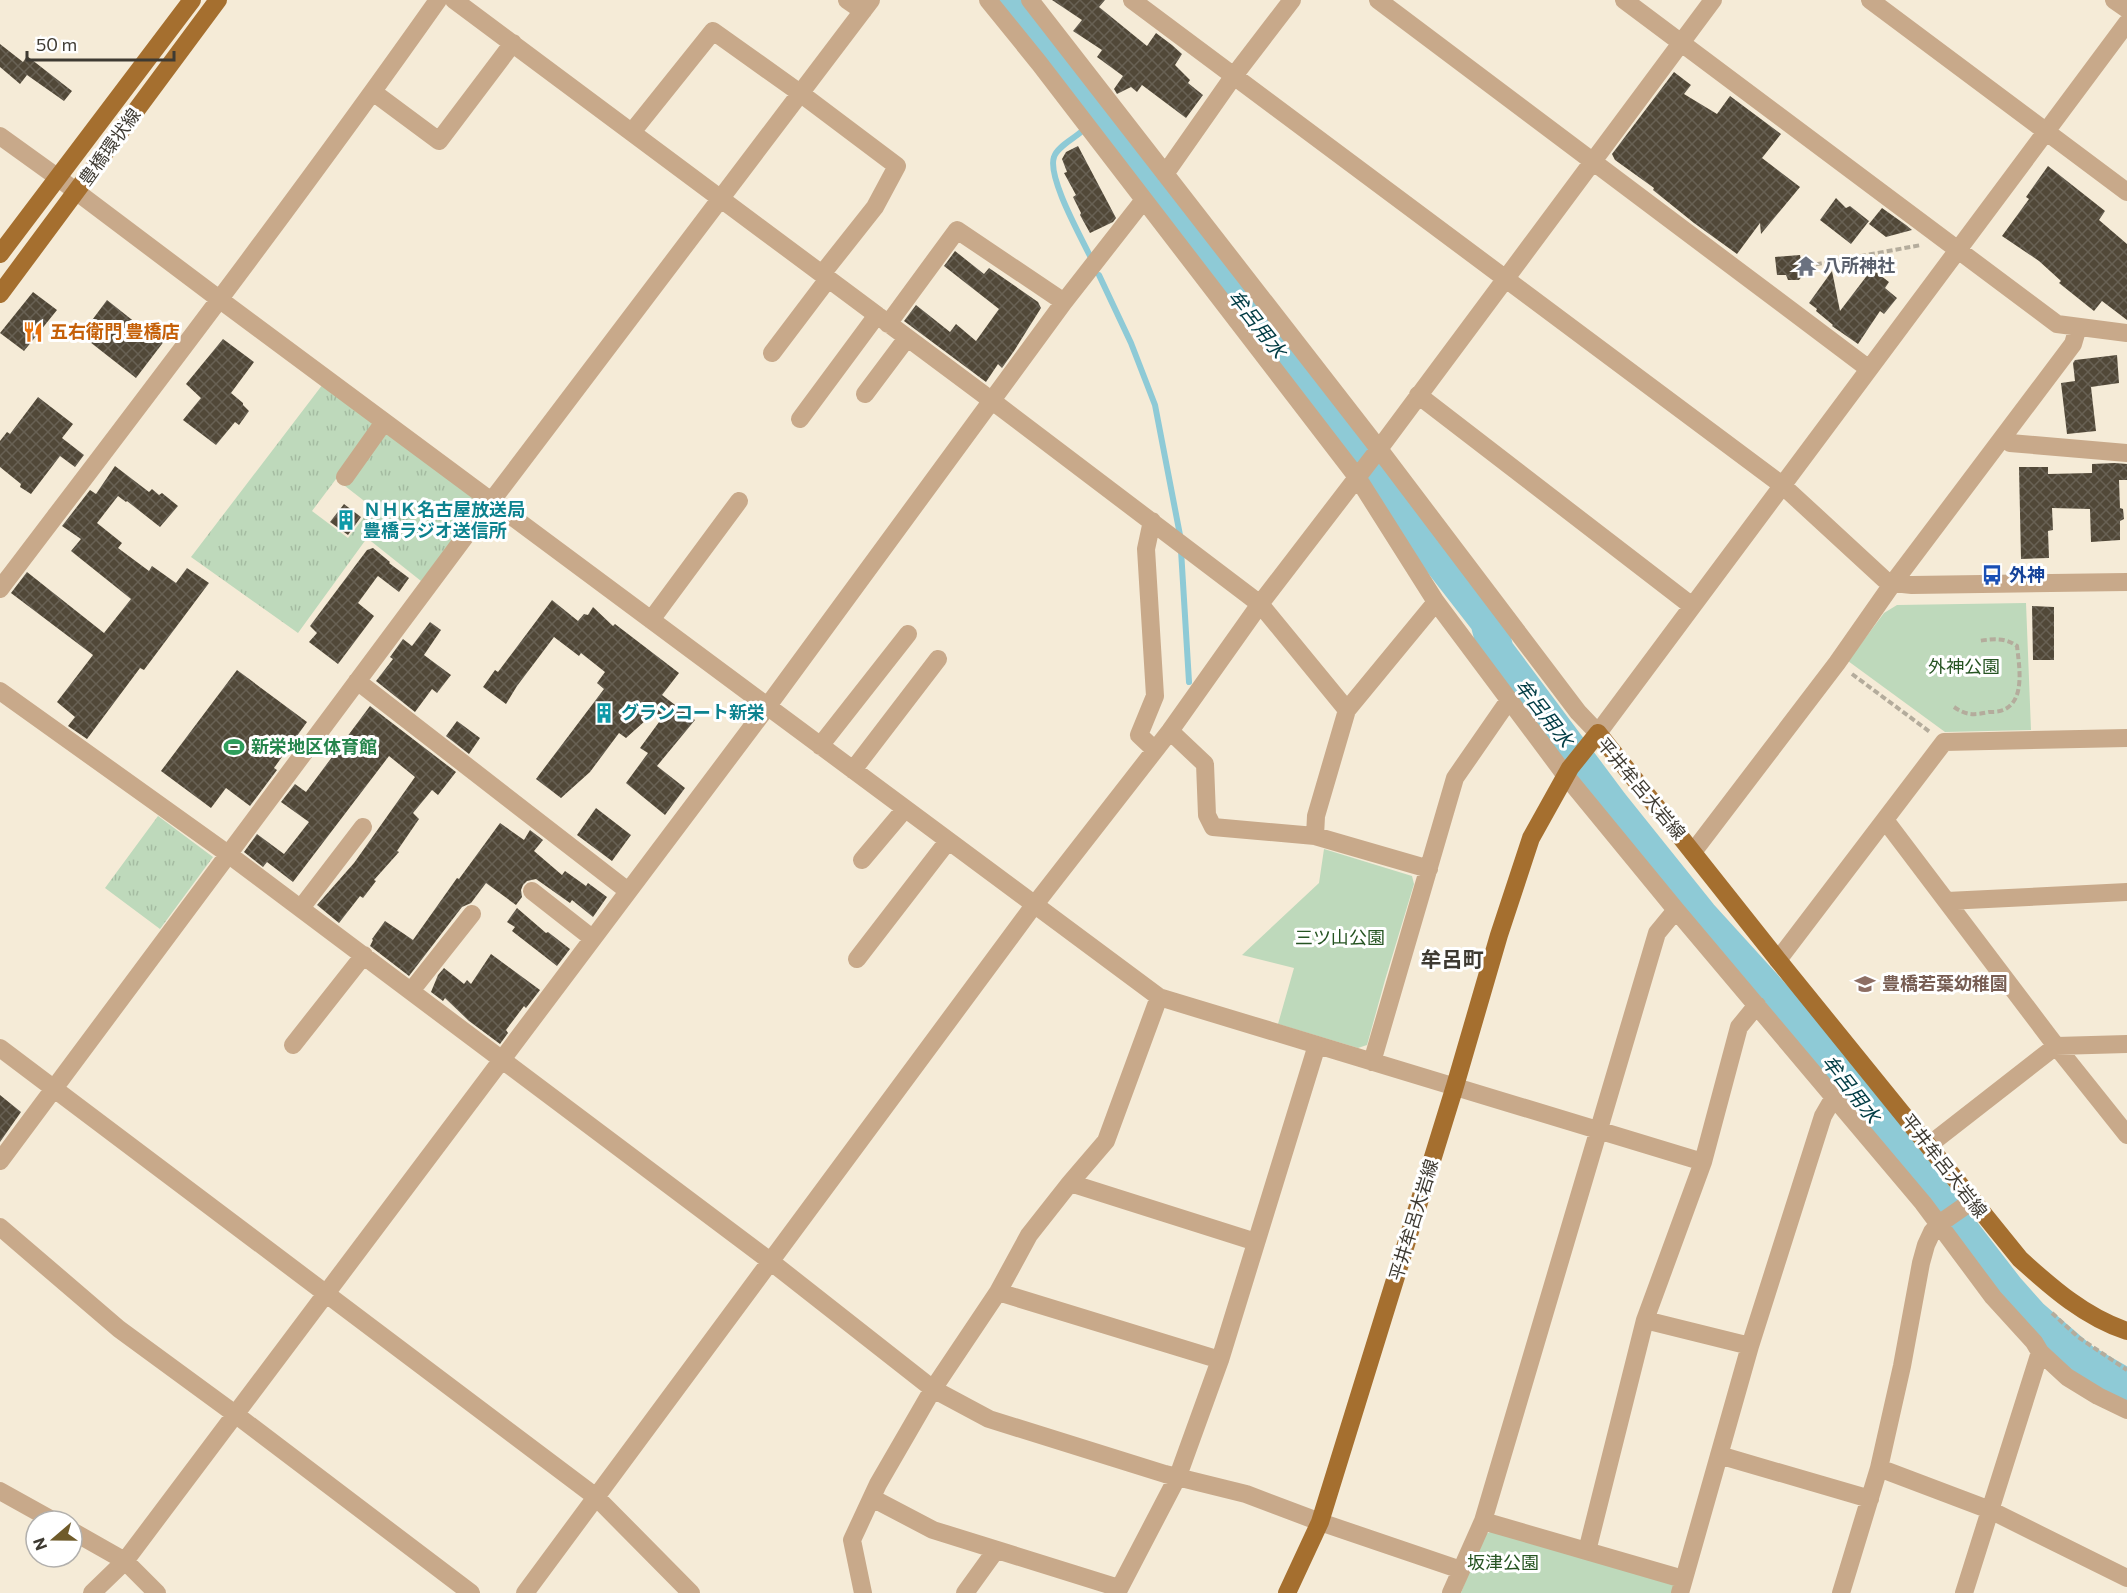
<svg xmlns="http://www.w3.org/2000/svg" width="2127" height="1593" font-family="Commissioner,'Noto Sans JP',sans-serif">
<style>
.grass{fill:url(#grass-tufts);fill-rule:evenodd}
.park{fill:#bed9bb}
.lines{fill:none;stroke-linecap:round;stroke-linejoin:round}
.stream{stroke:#8ecad6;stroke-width:6}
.river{stroke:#8ecad6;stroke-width:36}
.building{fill:url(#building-cross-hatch)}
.path{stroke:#b4ac9c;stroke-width:4;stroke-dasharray:6 3;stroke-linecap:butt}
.minor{stroke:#c8a98a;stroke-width:18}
.major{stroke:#a56f2f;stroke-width:18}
.labels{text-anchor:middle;stroke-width:6;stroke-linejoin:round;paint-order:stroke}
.street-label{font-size:18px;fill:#3e3a32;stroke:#fff}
.worship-label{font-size:18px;font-weight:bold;fill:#5b616d;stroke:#fff;text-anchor:start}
.food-label{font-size:18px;font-weight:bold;fill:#c56008;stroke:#fff;text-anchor:start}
.culture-label{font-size:18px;font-weight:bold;fill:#0d838f;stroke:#fff;text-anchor:start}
.transit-label{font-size:18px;font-weight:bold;fill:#164399;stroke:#fff;text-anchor:start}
.park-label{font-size:18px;fill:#265422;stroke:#fff}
.leisure-label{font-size:18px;font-weight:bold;fill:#27864d;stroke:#fff;text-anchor:start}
.education-label{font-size:18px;font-weight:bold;fill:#785e54;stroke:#fff;text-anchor:start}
.water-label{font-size:20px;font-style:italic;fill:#013c44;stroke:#fff}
.quarter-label{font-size:21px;font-weight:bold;fill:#3e3a32;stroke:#fff}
</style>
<defs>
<pattern id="grass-tufts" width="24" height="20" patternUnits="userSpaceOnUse" patternTransform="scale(1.5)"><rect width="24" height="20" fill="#bed9bb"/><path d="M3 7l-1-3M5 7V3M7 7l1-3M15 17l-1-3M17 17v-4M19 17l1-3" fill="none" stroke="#a4bba1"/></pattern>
<pattern id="building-cross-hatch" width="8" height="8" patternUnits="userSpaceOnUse" patternTransform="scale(1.5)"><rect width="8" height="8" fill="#514838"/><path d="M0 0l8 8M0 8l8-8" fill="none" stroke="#686154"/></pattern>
</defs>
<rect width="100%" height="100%" fill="#f5ebd7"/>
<path class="grass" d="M323,384L477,498L479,506L421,581L367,538L298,633L191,557ZM336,479L372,507L348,538L312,511Z
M158,816L213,857L160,929L105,888Z"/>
<path class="park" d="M2026,603L2031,730L1945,732L1848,661L1884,613L1897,605Z
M1324,849L1412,876L1414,884L1385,980L1367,1045L1358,1048L1278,1024L1294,968L1242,955L1319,883Z
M1495,1530L1673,1582L1676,1593H1461L1483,1535Z"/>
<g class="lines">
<path class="stream" d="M1081,132C1073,139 1057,147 1054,157C1047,177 1081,237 1091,258
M1099,275L1131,343L1155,405L1180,535
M1181,550L1189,682"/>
<path class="river" d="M1005,0L1488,621L1496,651L1611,805L1700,916L1818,1046L2007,1290L2031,1317L2082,1361L2127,1387"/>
</g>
<path class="building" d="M1052,0H1105L1099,7L1147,46L1156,33L1172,45L1182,54L1175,65L1190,80L1188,83L1203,95L1186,118L1142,85L1137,92L1131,87L1117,94L1114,89L1123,76L1097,57L1102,50L1073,31L1082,20Z
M0,44L23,62L27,56L72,91L64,101L27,75L20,84L0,67Z
M1674,72L1691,85L1684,94L1717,114L1730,96L1781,134L1762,158L1800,187L1761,234L1760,223L1737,254L1694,223L1653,190L1654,188L1615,160L1612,154Z
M1078,146L1116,218L1113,222L1090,233L1080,215L1081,213L1073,197L1076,195L1064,173L1067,172L1062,159L1066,152Z
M2048,166L2105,211L2099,220L2127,244V320L2102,301L2094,311L2059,283L2061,281L2039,261L2002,236L2029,199L2026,197Z
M1836,198L1846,208L1850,206L1869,221L1851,244L1820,220Z
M1882,208L1906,225L1912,230L1886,237L1869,224Z
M955,251L984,274L989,268L1038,302L1041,308L1014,351L1002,368L998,364L986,382L904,321L916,305L950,332L956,324L976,341L999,309L944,266Z
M1800,255L1801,260L1807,259V270L1799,280H1788L1786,275H1777L1775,257Z
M1872,269L1889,282L1885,288L1897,298L1884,314L1880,311L1858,344L1832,326L1833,325L1816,311L1817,309L1809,303L1832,271L1840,311Z
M33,292L57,310L24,351L0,333Z
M107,300L136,323L138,321L165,340L136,378L81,335Z
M223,339L254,362L231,393L243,403V405L249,411L239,425L235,422L216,445L183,420L201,398L186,384Z
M2117,355L2119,383L2091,387L2096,431L2067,434L2061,383L2075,381L2073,363L2075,360Z
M38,397L73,424L62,438L84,455L75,467L60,456L31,494L20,487L21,484L0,467V441L7,432L10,434Z
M2115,463L2127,464V480H2119L2120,508L2123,509L2124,519L2120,521V540L2091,542L2090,509L2052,508L2053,530L2048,531L2049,558L2021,559L2019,467H2048V474L2092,473V464Z
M115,466L149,492L152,489L159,495L162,493L178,506L160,527L127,501L126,502L118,496L97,523L122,543L118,548L149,571L152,566L176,583L187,568L209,583L144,670L140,668L87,739L68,726L75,717L57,702L93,655L11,593L27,572L104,633L131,599L71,551L81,539L62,526L90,490L96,494Z
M344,504L361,517L348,535L330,522Z
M373,548L390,562L389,563L409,578L399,592L378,576L377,577L358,603L374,616L338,664L309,642L317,633L310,626L367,550Z
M552,600L578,621L584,614L588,615L593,607L613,626L615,624L679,673L662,695L695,720L657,766L685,788L665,815L626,783L648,753L640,748L662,718L655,712L626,738L619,733L590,772L561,798L536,779L604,689L597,683L605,672L581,653L579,656L554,637L517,686L506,704L483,687L495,670L498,672Z
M2032,606L2054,607V660H2033Z
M430,622L441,630L424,655L451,675L437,693L432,689L415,712L376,681L393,659L390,657L403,639L412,646Z
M237,670L307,722L274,768L277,770L250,806L226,788L211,808L161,771Z
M370,706L456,772L438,795L432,790L413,813L419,819L397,851L399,852L374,880L376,881L363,898L360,896L339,923L317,905L354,863L415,777L389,756L293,882L267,862L263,867L244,852L257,834L284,854L309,822L281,802L295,784L306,792Z
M457,721L480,738L469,754L446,736Z
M596,808L631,835L612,861L577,835Z
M500,823L524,840L530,830L543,840L534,851L562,875L565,871L586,886L588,883L607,897L593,917L572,900L570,903L536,879L527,881L523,885L521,890L522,897L516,905L486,883L471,903L462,907L409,976L370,946L373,940L372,939L385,921L413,940L457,878L459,879Z
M517,908L546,933L548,932L570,949L557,966L512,931L515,927L507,922Z
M491,954L540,990L526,1008L524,1006L506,1030L508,1033L500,1044L469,1021L445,998L443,1001L431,992L438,975L444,968L464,984L467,980L471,984Z
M0,1095L21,1112L0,1142Z"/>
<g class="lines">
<path class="path" d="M1807,266L1921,245
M1852,674L1930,732
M1954,707C1967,716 1975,715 1989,712C1993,712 1999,712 2003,710C2026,701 2019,665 2017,646C2004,637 1993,639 1978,641
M2052,1313L2078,1337L2127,1370"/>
<path class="minor" d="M454,0L991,400L1260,604L1347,710
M847,0L863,11
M988,0L1039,63L1357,477L1436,602L1566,776L1676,910L1923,1203L1993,1297L2034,1342L2040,1352L2067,1377L2098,1396L2127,1410
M1030,0L1379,449L1578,712L1598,733L2127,23
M1132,0L1782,485L1884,579L1893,583L1912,585L2127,582
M1378,0L1869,369
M1624,0L2057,324L2127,333
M1870,0L2127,192
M2114,0L2127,9
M373,92L439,141L513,43
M632,132L713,31L800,93L897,166L875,207L822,274
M0,136L57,177L219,299L1159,997L1703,1162L1645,1320L1587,1551
M1165,174L1233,77L1292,0
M888,324L957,230L1064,302
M772,353L828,279
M865,394L907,338
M1418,395L1692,606
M800,419L877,315
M2003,437L2010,443L2127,453
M345,477L384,422
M1152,521L1146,549L1155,696L1139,735L1155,750
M0,589C148,394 297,200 438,0
M651,620L739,501
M357,681L628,891
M0,691L228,854L770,1261L933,1389L989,1419L1165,1474L1246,1494L1320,1522L1461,1570
M1170,731L1205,764L1207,815L1213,827L1315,836L1429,869
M820,746L908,634
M853,770L938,659
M1885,820L2056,1046L2127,1135
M1315,836L1316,816L1347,710L1436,602
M1693,852L1837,663L1893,583L2073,344L2078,327
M862,860L905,809
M532,891L592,938
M1947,901L2127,892
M301,908L363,827
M857,959L948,841
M1778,960L1944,742L2127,738
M411,991L472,914
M293,1045L364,955
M0,1048L596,1497L691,1593
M1372,1062L1455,778L1509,700
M1929,1145L2056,1046L2127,1044
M0,1161L490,503L871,0
M1703,1162L1739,1027L1757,1005
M1070,1183L1106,1141L1159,997
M0,1227L119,1329L235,1414L471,1593
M998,1292L1220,1360
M1645,1320L1750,1346
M1719,1455L1870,1499
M1879,1468L1990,1510L2127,1578
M0,1491L54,1521
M872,1498L933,1530L1119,1588
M1483,1521L1683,1579
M72,1531L125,1561L157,1593
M92,1593L125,1561L767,707L1064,302L1143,201
M525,1593L1029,912L1170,731L1260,604L1379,449L1713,0
M863,1593L852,1540L878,1484L933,1389L998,1292L1029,1235L1070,1183L1256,1242
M965,1593L996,1550
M1117,1593L1178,1476L1220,1360L1317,1045
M1451,1593L1483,1521L1657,933L1676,910
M1680,1593L1750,1346L1823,1116L1834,1097
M1841,1593L1879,1468L1902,1366L1921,1263L1926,1245L1932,1232L1939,1224L1972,1201
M1964,1593L2040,1352"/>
<path class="major" d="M0,254L192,0
M0,294L218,0
M1287,1593L1320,1522L1455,1086L1499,935L1531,838L1570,768L1598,733L1778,960L2020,1259C2052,1288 2085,1317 2127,1331"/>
</g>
<defs>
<g id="temple-bare" transform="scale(1.62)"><path d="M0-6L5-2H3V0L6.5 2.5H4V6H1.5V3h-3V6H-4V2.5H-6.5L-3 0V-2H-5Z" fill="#6b7280" stroke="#fff" stroke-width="2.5" paint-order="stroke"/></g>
<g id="restaurant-bare" transform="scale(1.62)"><path d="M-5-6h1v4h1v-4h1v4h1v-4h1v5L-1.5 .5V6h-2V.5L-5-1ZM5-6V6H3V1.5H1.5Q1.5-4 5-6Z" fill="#e8710a" stroke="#fff" stroke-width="2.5" paint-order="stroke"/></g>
<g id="building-bare" transform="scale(1.62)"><path d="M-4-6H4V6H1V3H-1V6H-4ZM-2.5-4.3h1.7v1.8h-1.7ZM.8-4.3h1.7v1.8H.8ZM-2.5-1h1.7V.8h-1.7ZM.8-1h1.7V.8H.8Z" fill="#0f9aa8" stroke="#fff" stroke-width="2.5" paint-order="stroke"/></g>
<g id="bus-bare" transform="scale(1.62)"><path d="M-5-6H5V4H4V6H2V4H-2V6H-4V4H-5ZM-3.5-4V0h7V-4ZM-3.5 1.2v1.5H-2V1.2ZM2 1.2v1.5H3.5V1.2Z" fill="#1a4fb4" stroke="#fff" stroke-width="2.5" paint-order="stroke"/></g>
<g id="stadium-bare" transform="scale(1.62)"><path d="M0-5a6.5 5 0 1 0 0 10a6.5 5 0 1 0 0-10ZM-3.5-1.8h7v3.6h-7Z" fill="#2e9e5b" stroke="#fff" stroke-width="2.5" paint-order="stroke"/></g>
<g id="school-bare" transform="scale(1.62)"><path d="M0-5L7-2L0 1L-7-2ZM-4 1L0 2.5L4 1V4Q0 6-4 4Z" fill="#8d6e63" stroke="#fff" stroke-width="2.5" paint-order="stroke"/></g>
</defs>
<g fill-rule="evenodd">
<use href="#temple-bare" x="1806" y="266"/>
<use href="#restaurant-bare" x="33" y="332"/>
<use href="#building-bare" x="346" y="520"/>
<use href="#bus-bare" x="1992" y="575"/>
<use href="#building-bare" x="604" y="713"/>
<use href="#stadium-bare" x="234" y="747"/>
<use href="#school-bare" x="1865" y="984"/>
</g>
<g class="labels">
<g class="street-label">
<text transform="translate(110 147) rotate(-54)" y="6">豊橋環状線</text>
<text transform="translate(1641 789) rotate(50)" y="6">平井牟呂大岩線</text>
<text transform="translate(1944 1166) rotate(52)" y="6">平井牟呂大岩線</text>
<text transform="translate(1414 1220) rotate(-73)" y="6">平井牟呂大岩線</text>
</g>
<g class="worship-label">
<text x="1823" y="272">八所神社</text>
</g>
<g class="food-label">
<text x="50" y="338">五右衛門 豊橋店</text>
</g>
<g class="culture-label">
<text x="363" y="516">ＮＨＫ名古屋放送局<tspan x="363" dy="21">豊橋ラジオ送信所</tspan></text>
<text x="621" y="719">グランコート新栄</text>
</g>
<g class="transit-label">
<text x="2009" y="581">外神</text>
</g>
<g class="park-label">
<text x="1964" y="673">外神公園</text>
<text x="1340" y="944">三ツ山公園</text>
<text x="1503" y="1569">坂津公園</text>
</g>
<g class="leisure-label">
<text x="251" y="753">新栄地区体育館</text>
</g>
<g class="education-label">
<text x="1882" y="990">豊橋若葉幼稚園</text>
</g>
<g class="water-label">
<text transform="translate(1257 324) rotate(52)" y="7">牟呂用水</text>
<text transform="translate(1544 713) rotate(52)" y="7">牟呂用水</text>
<text transform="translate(1851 1089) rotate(52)" y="7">牟呂用水</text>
</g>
<g class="quarter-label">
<text x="1452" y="967">牟呂町</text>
</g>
</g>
<g transform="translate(54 1539) rotate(250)"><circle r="28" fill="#ffffff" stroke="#b2b0ad" stroke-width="1.5"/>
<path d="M0-4.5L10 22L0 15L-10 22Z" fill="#6f5b2a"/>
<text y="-9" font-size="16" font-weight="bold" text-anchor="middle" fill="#3e3a32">N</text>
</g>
<path d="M27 51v9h147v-9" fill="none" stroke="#3e3a32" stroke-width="3"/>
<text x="36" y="51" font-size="18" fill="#3e3a32" stroke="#ffffff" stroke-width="4.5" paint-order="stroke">50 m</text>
</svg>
